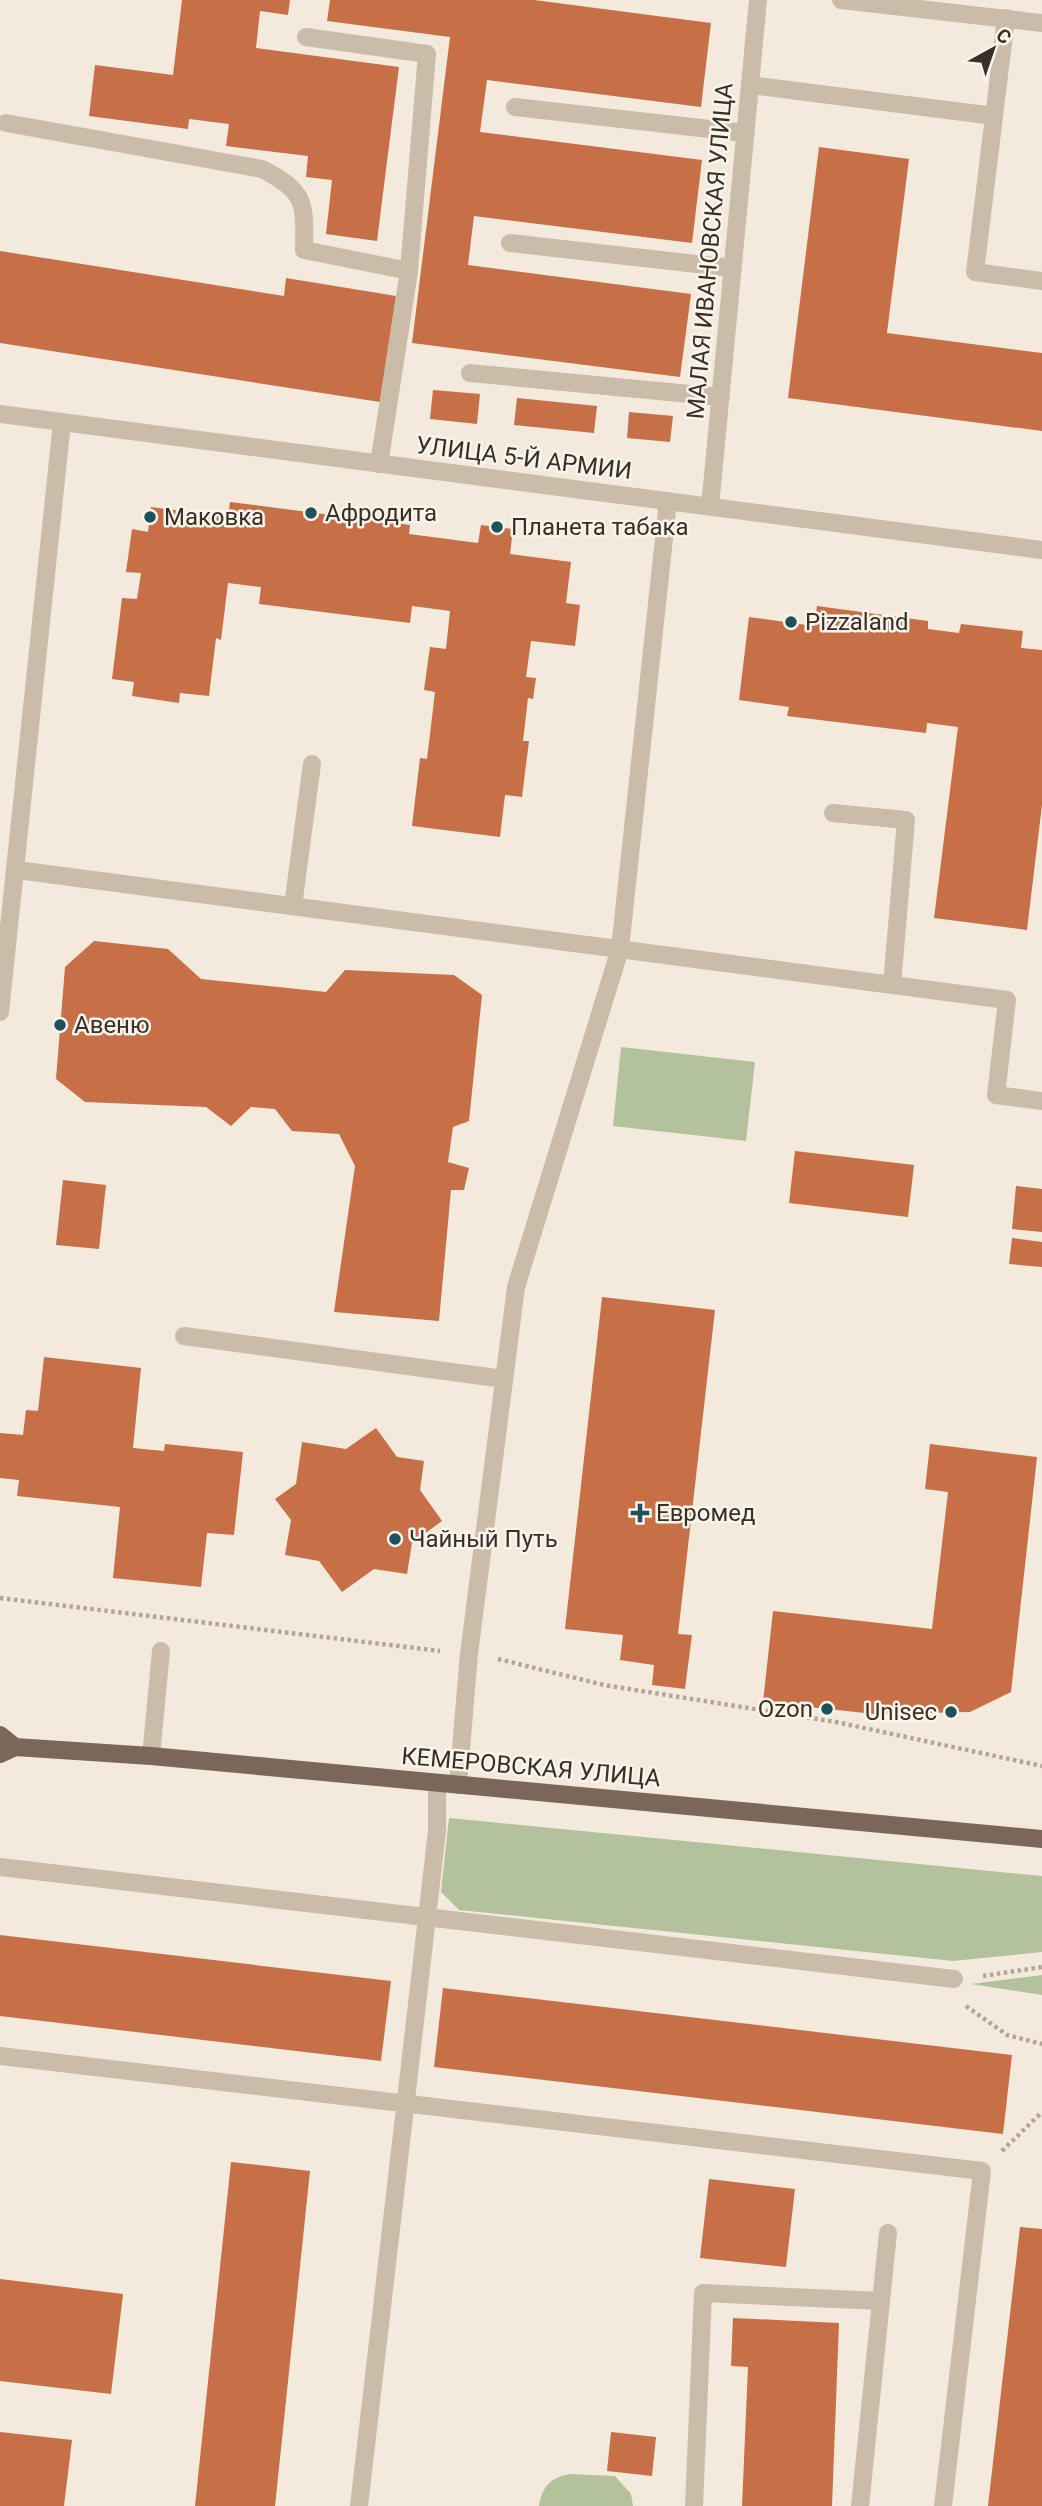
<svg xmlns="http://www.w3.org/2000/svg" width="1042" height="2506" font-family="Roboto,sans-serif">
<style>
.green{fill:#b3c29d}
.building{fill:#c77047}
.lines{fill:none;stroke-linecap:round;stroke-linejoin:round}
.path{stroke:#b7a593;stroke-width:4.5;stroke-dasharray:3.5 3.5;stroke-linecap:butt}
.minor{stroke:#cbbba9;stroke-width:18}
.major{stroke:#7a675a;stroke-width:18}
.poi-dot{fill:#1e525a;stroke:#faf4ea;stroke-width:2.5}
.labels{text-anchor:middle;stroke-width:5;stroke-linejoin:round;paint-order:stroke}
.street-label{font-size:24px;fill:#382f29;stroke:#faf4ea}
.poi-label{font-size:24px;fill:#382f29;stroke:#faf4ea;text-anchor:start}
</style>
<rect width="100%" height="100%" fill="#f3eadd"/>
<path class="green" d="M621,1047L755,1062L746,1141L613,1126Z
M449,1818L1042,1876V1952L953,1961L459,1910L441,1892Z
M1042,1975V1995L971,1984Z
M570,2474L615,2476L631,2494L633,2506H539C542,2487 551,2477 570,2474Z"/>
<path class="building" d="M182,0H290L288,15L260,11L256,48L399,67L377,241L326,234L332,180L306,177L308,156L226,146L229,124L189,119L188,129L89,116L95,65L173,75Z
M330,0H534L711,23L701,107L487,80L480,132L702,160L692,243L474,216L468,265L691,294L680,377L412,343L450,37L327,21Z
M819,147L909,159L887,333L1042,353V431L788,398Z
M0,251L284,296L286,278L396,296L380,402L0,343Z
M433,390L480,394L477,424L430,419Z
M517,398L597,406L594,433L514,425Z
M629,412L673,416L670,442L627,438Z
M230,502L410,525L409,534L478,543L481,525L513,529L510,554L571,562L566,603L580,605L575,646L531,641L526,677L536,678L533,699L528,698L523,741H529L522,797L505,795L500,837L412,826L420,758L427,759L435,692L424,690L430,647L446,649L450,611L412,606L410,623L259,604L261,587L228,583L221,640L216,638L209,696L180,693L179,703L132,696L134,682L112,679L122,598L137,599L141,573L126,572L132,529L148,532L151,507L228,517Z
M817,606L928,621V629L959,633L961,624L1023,631L1021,648L1042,650V805L1027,930L934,918L958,727L927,723L926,733L787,716L789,707L739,700L749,617L814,626Z
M94,941L168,949L201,979L326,992L345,970L454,975L482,995L469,1121L453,1127L448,1162L469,1168L464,1190H451L439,1321L334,1312L355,1166L339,1134L292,1131L275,1109L251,1107L231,1126L206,1107L85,1102L56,1079L65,967Z
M795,1151L914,1165L908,1217L789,1203Z
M63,1180L106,1185L99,1249L56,1245Z
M1016,1186L1042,1189V1232L1012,1229Z
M1012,1238L1042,1242V1267L1009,1264Z
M602,1297L715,1310L678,1634L692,1635L685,1689L652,1685L654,1665L620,1660L623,1635L565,1629Z
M44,1357L141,1368L133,1448L164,1451L165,1444L243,1452L234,1535L207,1533L201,1587L113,1578L120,1507L17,1496L19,1480L0,1478V1433L23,1435L26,1410L38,1411Z
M376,1428L397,1457L424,1461L420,1490L442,1521L412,1543L407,1574L374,1569L342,1592L319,1561L285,1555L291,1520L275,1499L296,1484L302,1442L346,1449Z
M930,1444L1037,1457L1011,1692L970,1712L874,1714L763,1702L773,1611L932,1629L948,1492L925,1489Z
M0,1935L391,1981L381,2061L0,2016Z
M443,1988L1012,2055L1003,2134L434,2067Z
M231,2162L310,2171L275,2506H195Z
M709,2179L795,2189L786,2267L700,2258Z
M1020,2227L1042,2229V2506H988Z
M0,2279L123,2294L111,2394L0,2381Z
M733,2318L839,2323L832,2506H742L748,2367L731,2366Z
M0,2432L72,2440L64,2506H0Z
M611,2432L656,2437L652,2476L607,2471Z"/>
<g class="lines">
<path class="path" d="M0,1598L440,1651
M498,1659L604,1685L836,1722L1042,1766
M983,1976L1042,1967
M966,2006L1007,2035L1042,2044
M1002,2151L1042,2112"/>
<path class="minor" d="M841,0L1042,23
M1006,18L975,272L1042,281
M306,37L427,54L409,271L379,464
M750,85L994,116
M515,107L745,133
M6,123L262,169C306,192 305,202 304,250L409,271
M510,243L732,268
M470,373L721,397
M0,414L1042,550
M710,507L758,0
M833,813L906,820L892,985
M17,870L1007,1000L996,1095L1042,1101
M293,906L312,764
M0,1012L62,422
M184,1336L504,1379
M151,1756L161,1651
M458,1785L469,1654L516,1287L620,949L668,501
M0,1867L954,1979
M0,2056L982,2171L943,2506
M359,2506L437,1831V1783
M694,2506L703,2293L881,2301
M860,2506L888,2233"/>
<path class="major" d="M0,1735L15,1747
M0,1754L15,1747L151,1756L1042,1839"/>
</g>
<g class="poi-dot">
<circle cx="311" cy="513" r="7"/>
<circle cx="150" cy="517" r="7"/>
<circle cx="497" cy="527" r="7"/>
<circle cx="791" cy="622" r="7"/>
<circle cx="60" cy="1025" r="7"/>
<path d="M636.5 1502.5h7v7h7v7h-7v7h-7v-7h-7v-7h7z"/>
<circle cx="395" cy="1539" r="7"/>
<circle cx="827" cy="1709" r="7"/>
<circle cx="951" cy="1712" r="7"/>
</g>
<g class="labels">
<g class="street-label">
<text transform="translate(710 251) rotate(-85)" y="8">МАЛАЯ ИВАНОВСКАЯ УЛИЦА</text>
<text transform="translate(524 458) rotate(7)" y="8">УЛИЦА 5-Й АРМИИ</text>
<text transform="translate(531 1767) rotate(5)" y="8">КЕМЕРОВСКАЯ УЛИЦА</text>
</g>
<g class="poi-label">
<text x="325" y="521">Афродита</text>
<text x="164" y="525">Маковка</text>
<text x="511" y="535">Планета табака</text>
<text x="805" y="630">Pizzaland</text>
<text x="74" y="1033">Авеню</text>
<text x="656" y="1521">Евромед</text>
<text x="409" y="1547">Чайный Путь</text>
<text x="813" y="1717" text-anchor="end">Ozon</text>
<text x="937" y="1720" text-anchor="end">Unisec</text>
</g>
</g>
<g transform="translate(993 49) rotate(40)" stroke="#faf4ea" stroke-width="5" paint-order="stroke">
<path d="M0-5L12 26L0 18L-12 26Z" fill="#382f29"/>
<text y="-10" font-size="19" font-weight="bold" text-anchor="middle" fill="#382f29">С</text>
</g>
</svg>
